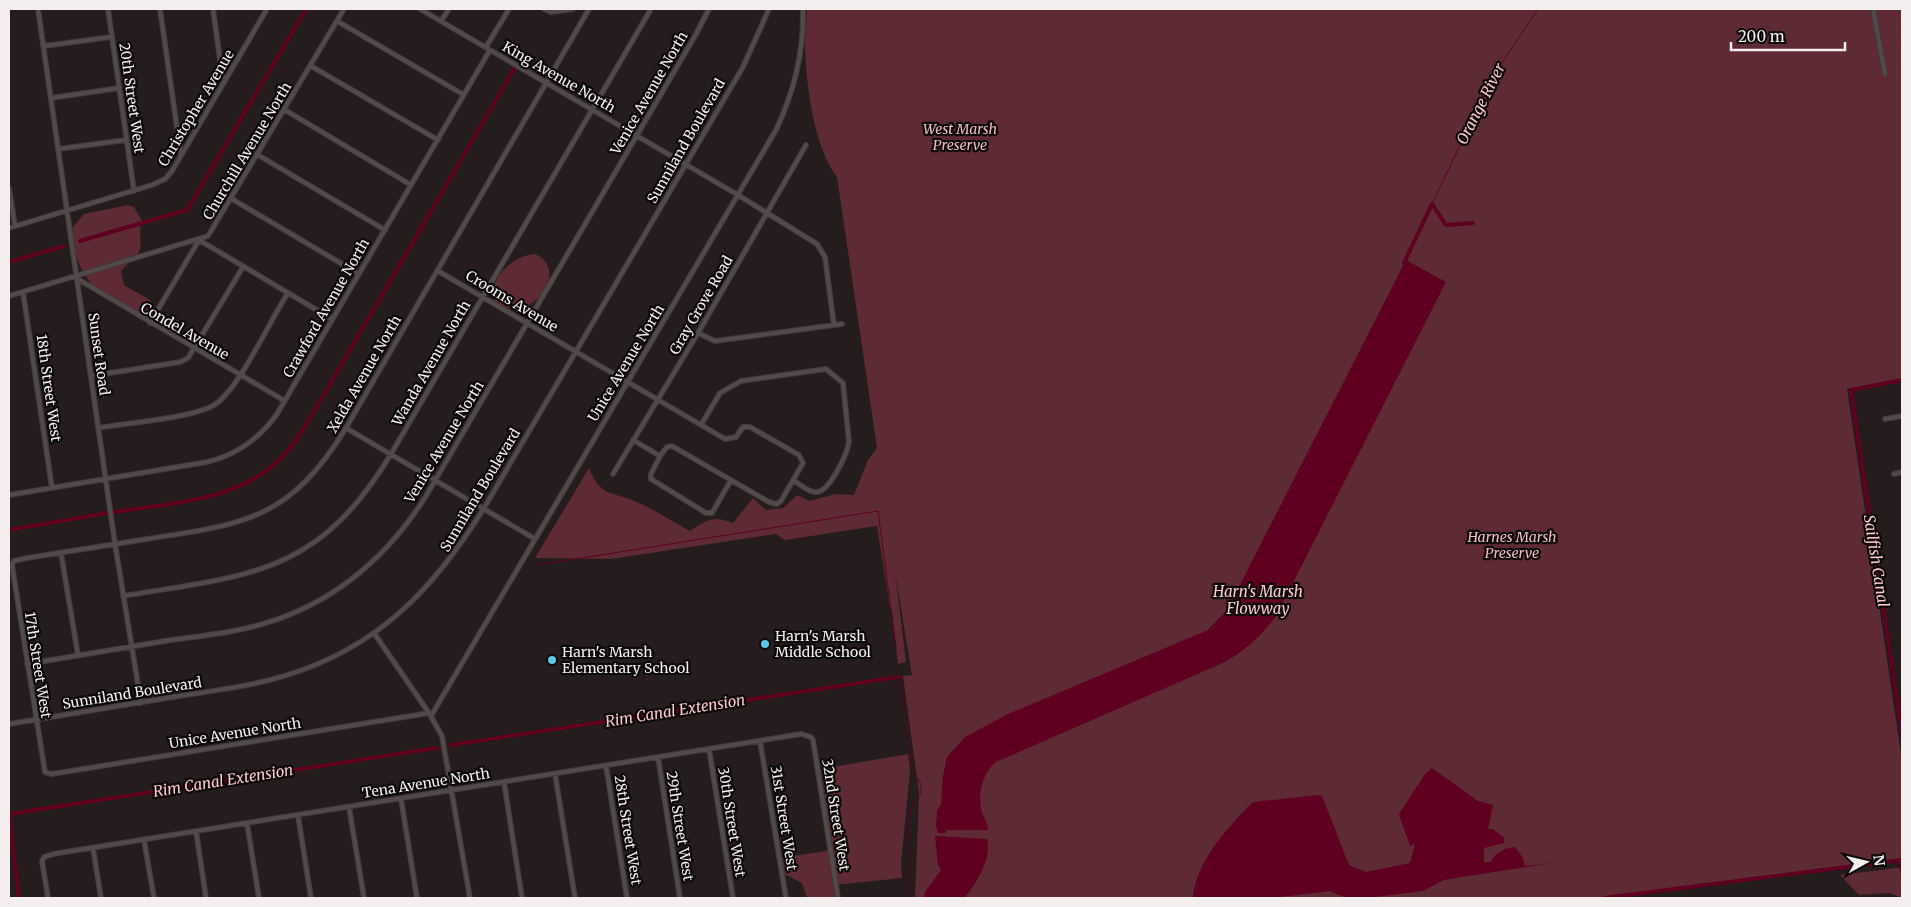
<svg xmlns="http://www.w3.org/2000/svg" width="1911" height="907" font-family="Merriweather,serif">
<style>
.green{fill:#5e2a33}
.water{fill:#5f0020}
.lines{fill:none;stroke-linecap:round;stroke-linejoin:round}
.stream{stroke:#5f0020;stroke-width:1}
.canal{stroke:#5f0020;stroke-width:4}
.minor-casing{stroke:#403a3a;stroke-width:6}
.minor{stroke:#52494a;stroke-width:4}
.poi-dot{fill:#5bc8e6;stroke:#0b0808;stroke-width:2}
.labels{text-anchor:middle;stroke-width:4.5;stroke-linejoin:round;paint-order:stroke}
.street-label{font-size:14px;fill:#f4eeee;stroke:#0b0808}
.park-label{font-size:14px;font-style:italic;fill:#f2bcc2;stroke:#0b0808}
.poi-label{font-size:14px;fill:#f4eeee;stroke:#0b0808;text-anchor:start}
.water-label{font-size:15px;font-style:italic;fill:#fec8ce;stroke:#0b0808}
</style>
<rect width="100%" height="100%" fill="#241c1d"/>
<path class="green" d="M807,9H1902V379L1847,389L1902,761V859L1601,898H915L919,793L903,676L912,675L895,572L906,662L898,664L892,611L890,608L877,526L785,540L776,534L611,559L535,558L589,468C601,499 615,491 639,503C657,511 673,522 690,531C707,520 713,515 733,523L753,498L766,510L783,508L797,495L810,501L835,494L854,495L868,460L877,448L837,177C813,147 805,78 805,40C805,29 807,19 807,9Z
M128,205L134,207L142,221C138,231 142,240 140,249C137,259 127,263 121,271L124,285L150,300L155,310L150,321H143C136,318 130,311 124,308C90,291 72,265 73,227L84,214Z
M535,254C572,270 530,328 495,302C486,279 514,255 535,254Z
M908,754L910,771L901,864L902,878L834,885L836,898H807L802,883L780,872L778,858L833,850L821,769Z
M1896,868L1902,869V898L1889,893L1859,895L1840,875Z"/>
<path class="water" d="M1406,260L1446,282L1276,616C1262,635 1246,650 1225,662L996,762C982,773 976,797 983,815C985,820 988,823 988,830H946V833H938L936,826L937,811L941,804L943,776L947,757L965,737L1008,714L1208,630L1227,610Z
M1432,768L1478,801L1493,805L1488,829H1493L1504,838V843L1484,848V862H1491C1495,852 1505,848 1515,847L1523,858L1525,866L1552,863L1444,880L1423,891L1366,898H1347L1329,891L1272,898H1193C1196,861 1228,827 1253,802L1320,795L1322,796L1349,865L1366,872L1410,863L1415,844L1410,846L1399,814L1425,774Z
M935,836L987,839C992,860 976,882 965,898H924L925,892L941,870L938,864Z"/>
<g class="lines">
<path class="stream" d="M1432,204L1493,76L1538,9
M538,565L878,511L896,648
M899,677L913,772L921,784V794L914,803L909,816L908,898"/>
<path class="canal" d="M1432,204L1446,225L1473,223
M80,241L187,210L306,9
M9,262L64,246
M1404,263L1432,204
M1902,380L1851,390L1902,733
M114,512C170,503 235,502 279,460C291,449 300,434 309,420L514,69
M9,530L107,513
M451,745L899,677
M9,814L437,748
M9,815L19,898
M1900,860L1902,872
M1604,898L1902,860"/>
<g class="minor-casing">
<path id="minor" d="M38,9L115,544L141,703
M108,9L134,191
M160,9L181,156
M213,9L222,74L226,79
M420,9L738,195L817,244L825,257L834,325
M544,9L551,12L573,9
M1873,9L1885,74
M337,21L464,95
M441,21L449,9
M44,46L111,37
M486,47L509,9
M311,66L438,140
M51,98L119,88
M285,110L411,185
M58,149L126,140
M258,155L385,230
M9,188L15,226
M232,199L359,274
M9,228L152,185L165,179L172,171L267,9
M438,271L725,439L736,437L743,427H750L799,455L803,463L781,501L777,504L769,502L672,446L667,447L660,456L633,440
M76,278L285,401
M23,292L52,488
M9,296L208,236L344,9
M150,323L199,240L332,319
M698,333L715,341L842,324
M91,376L180,362L188,358L243,267
M1885,419L1902,416
M701,425L720,393L741,381L826,369L843,383L849,442C847,454 829,494 815,492C808,492 800,484 794,481
M98,428C126,423 193,418 214,405C239,390 270,320 288,293
M346,428L535,539
M660,456L651,474V479L706,513H712L731,480
M613,474L698,333L806,145
M1894,474L1902,472
M9,495L207,462C237,455 259,439 277,414L490,50
M61,553L78,655
M123,596C251,575 318,575 391,454L651,9
M374,633L429,713L442,736L470,898
M27,664C73,656 119,649 165,641C199,636 234,633 266,623C335,602 388,556 426,496L695,36L709,9
M429,713L52,774L45,772L12,565L14,561L27,558C67,552 107,545 147,539C246,524 290,519 346,428L589,9
M431,716L776,130C794,92 804,51 803,9
M9,724C63,715 118,706 173,697C210,691 248,687 284,676C378,648 434,589 484,508L743,67L769,9
M760,741L786,898
M709,749L733,898
M658,757L680,898
M606,766L627,898
M555,774L575,898
M504,782L522,898
M401,799L417,898
M349,807L364,898
M298,815L311,898
M247,823L259,898
M196,831L206,898
M144,840L154,898
M93,848L101,898
M48,898L42,861L44,857L53,854L801,734L811,737L813,740L838,898"/>
</g>
<use href="#minor" class="minor"/>
</g>
<g class="poi-dot">
<circle cx="765" cy="644" r="5"/>
<circle cx="552" cy="660" r="5"/>
</g>
<g class="labels">
<g class="street-label">
<text transform="translate(559 77) rotate(30)" y="5">King Avenue North</text>
<text transform="translate(649 93) rotate(-60)" y="5">Venice Avenue North</text>
<text transform="translate(132 98) rotate(82)" y="5">20th Street West</text>
<text transform="translate(196 108) rotate(-59)" y="5">Christopher Avenue</text>
<text transform="translate(686 141) rotate(-60)" y="5">Sunniland Boulevard</text>
<text transform="translate(247 151) rotate(-59)" y="5">Churchill Avenue North</text>
<text transform="translate(512 301) rotate(31)" y="5">Crooms Avenue</text>
<text transform="translate(701 305) rotate(-60)" y="5">Gray Grove Road</text>
<text transform="translate(326 308) rotate(-60)" y="5">Crawford Avenue North</text>
<text transform="translate(185 331) rotate(30)" y="5">Condel Avenue</text>
<text transform="translate(99 354) rotate(82)" y="5">Sunset Road</text>
<text transform="translate(431 363) rotate(-60)" y="5">Wanda Avenue North</text>
<text transform="translate(626 363) rotate(-59)" y="5">Unice Avenue North</text>
<text transform="translate(364 374) rotate(-60)" y="5">Xelda Avenue North</text>
<text transform="translate(49 388) rotate(82)" y="5">18th Street West</text>
<text transform="translate(444 442) rotate(-59)" y="5">Venice Avenue North</text>
<text transform="translate(480 490) rotate(-59)" y="5">Sunniland Boulevard</text>
<text transform="translate(38 665) rotate(81)" y="5">17th Street West</text>
<text transform="translate(132 693) rotate(-9)" y="5">Sunniland Boulevard</text>
<text transform="translate(235 733) rotate(-9)" y="5">Unice Avenue North</text>
<text transform="translate(426 783) rotate(-9)" y="5">Tena Avenue North</text>
<text transform="translate(836 815) rotate(81)" y="5">32nd Street West</text>
<text transform="translate(784 818) rotate(81)" y="5">31st Street West</text>
<text transform="translate(732 822) rotate(81)" y="5">30th Street West</text>
<text transform="translate(680 826) rotate(81)" y="5">29th Street West</text>
<text transform="translate(628 830) rotate(81)" y="5">28th Street West</text>
</g>
<g class="park-label">
<text x="960" y="134">West Marsh<tspan x="960" dy="16">Preserve</tspan></text>
<text x="1512" y="542">Harnes Marsh<tspan x="1512" dy="16">Preserve</tspan></text>
</g>
<g class="poi-label">
<text x="775" y="641">Harn's Marsh<tspan x="775" dy="16">Middle School</tspan></text>
<text x="562" y="657">Harn's Marsh<tspan x="562" dy="16">Elementary School</tspan></text>
</g>
<g class="water-label">
<text transform="translate(1481 104) rotate(-63)" y="5">Orange River</text>
<text transform="translate(1876 561) rotate(81)" y="5">Sailfish Canal</text>
<text x="1258" y="597">Harn's Marsh<tspan x="1258" dy="17">Flowway</tspan></text>
<text transform="translate(675 711) rotate(-9)" y="5">Rim Canal Extension</text>
<text transform="translate(223 781) rotate(-9)" y="5">Rim Canal Extension</text>
</g>
</g>
<rect width="1911" height="907" fill="none" stroke="#f4eeee" stroke-width="20"/>
<g transform="translate(1866 862) rotate(82)" stroke="#0b0808" stroke-width="4" paint-order="stroke">
<path d="M0-4L9 19L0 12L-9 19Z" fill="#f4eeee"/>
<text y="-8" font-size="14" font-weight="bold" text-anchor="middle" fill="#f4eeee">N</text>
</g>
<path d="M1731 42v8h114v-8" fill="none" stroke="#f4eeee" stroke-width="2.5"/>
<text x="1738" y="42" font-size="15" fill="#f4eeee" stroke="#0b0808" stroke-width="4" paint-order="stroke">200 m</text>
</svg>
